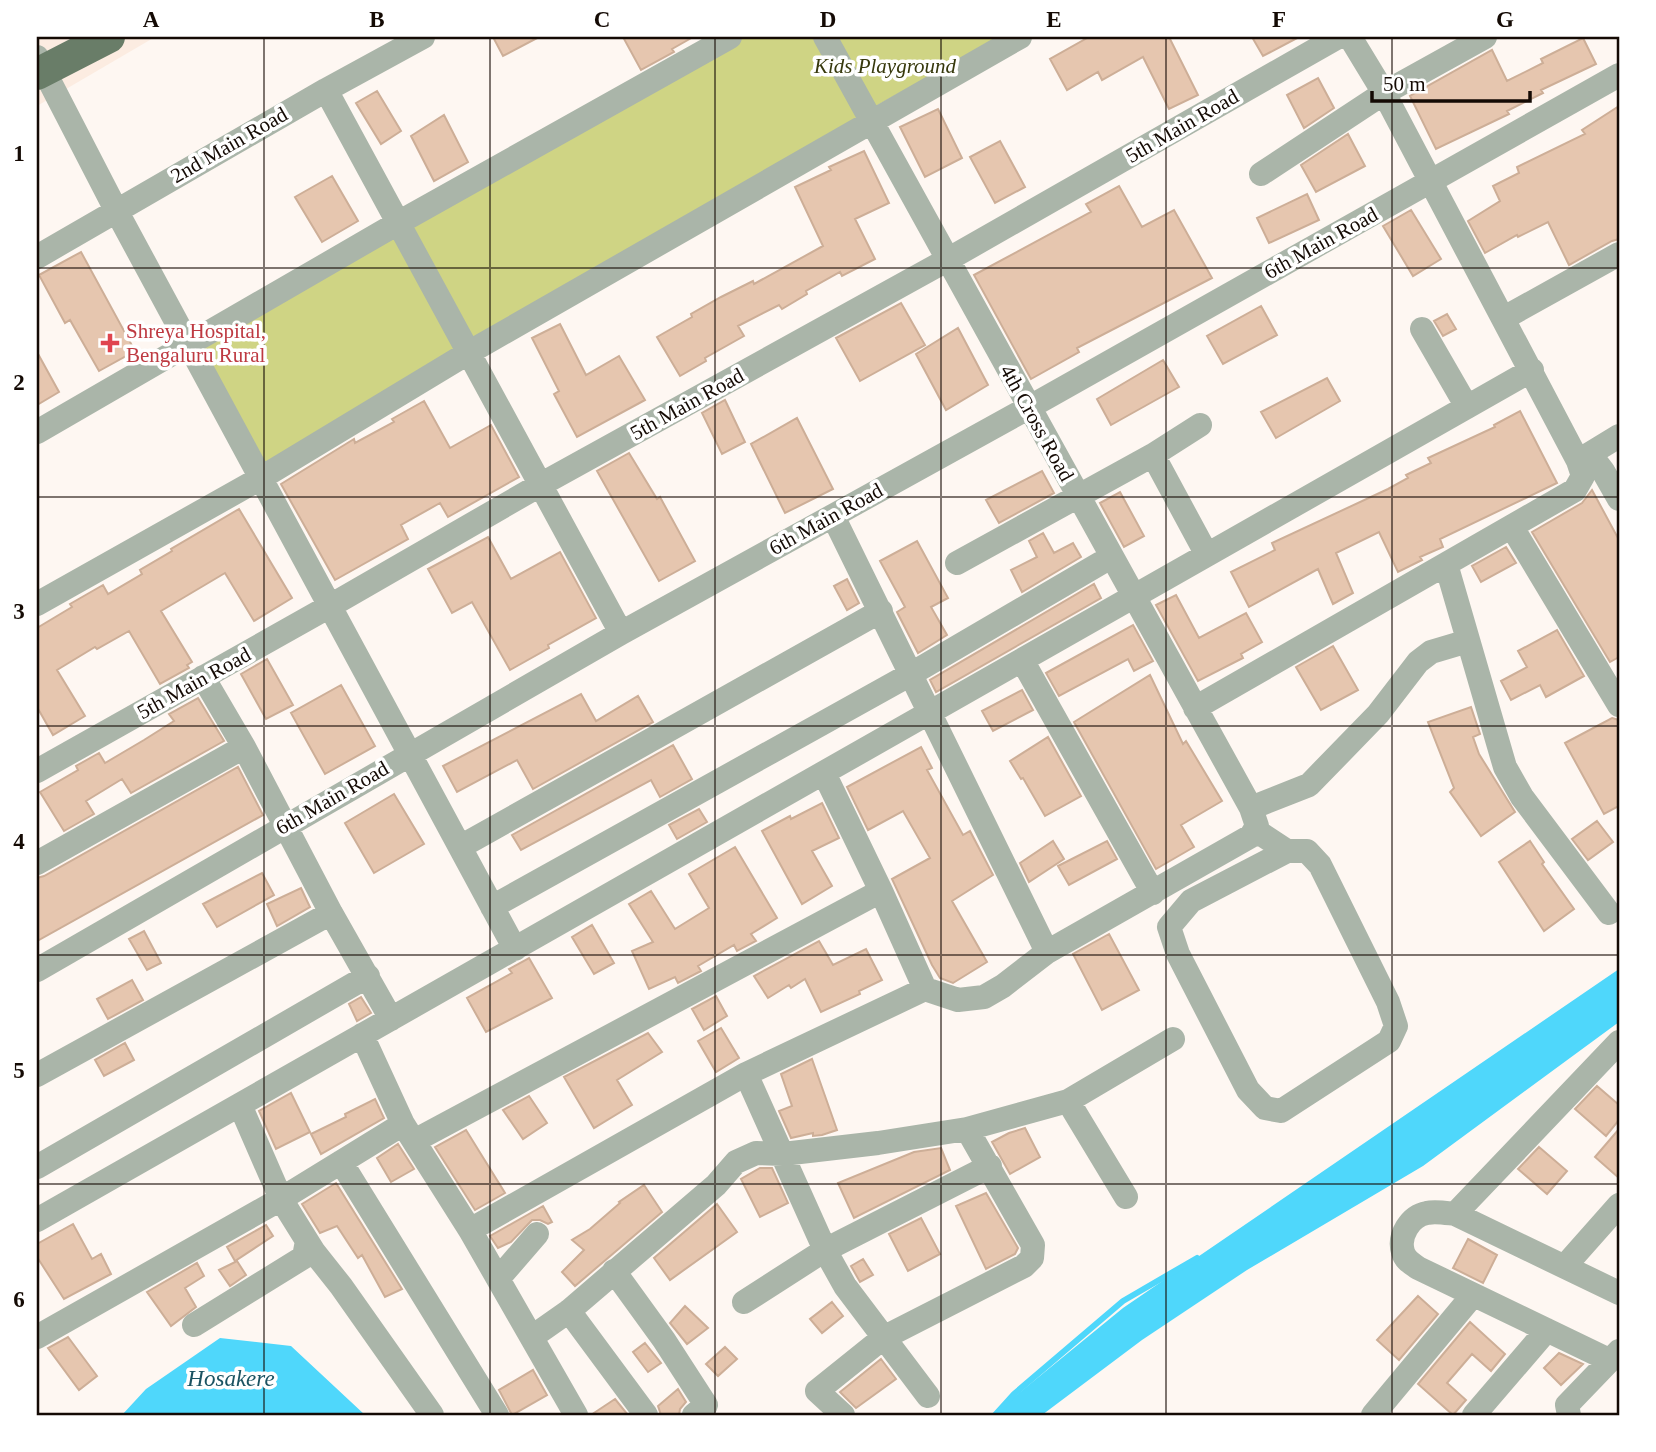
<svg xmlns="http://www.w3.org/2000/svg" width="1656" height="1452" font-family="'Times New Roman',serif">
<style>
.built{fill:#fcece1}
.green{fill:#cfd484}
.water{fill:#4fd7fb}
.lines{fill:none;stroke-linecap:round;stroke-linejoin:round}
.stream{stroke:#4fd7fb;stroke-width:6}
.building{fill:#e6c6af;stroke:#cdae97;stroke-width:2}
.minor{stroke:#aab5a9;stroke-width:24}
.major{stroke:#697d68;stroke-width:32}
.grid{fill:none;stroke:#140a04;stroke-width:2;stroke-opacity:0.55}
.health-dot{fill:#e0444e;stroke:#fff;stroke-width:2.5}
.labels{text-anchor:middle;stroke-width:7;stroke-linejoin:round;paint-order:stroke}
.park-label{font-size:21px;font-style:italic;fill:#37390d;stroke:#fff}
.street-label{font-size:21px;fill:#140a04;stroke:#fff}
.health-label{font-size:21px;fill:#be3a42;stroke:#fff;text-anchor:start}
.water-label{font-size:23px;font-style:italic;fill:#1b5362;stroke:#fff}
.neatline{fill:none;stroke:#140a04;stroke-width:2.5}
.grid-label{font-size:23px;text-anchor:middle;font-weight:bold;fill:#140a04}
</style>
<rect width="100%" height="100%" fill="#fef7f2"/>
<path class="built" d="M37,37H155L37,106Z"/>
<path class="green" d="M741,37H820L866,118L471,341L406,226Z
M834,37H1000L874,107Z
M394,235L461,351L264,465L196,349Z"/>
<path class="water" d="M1619,969V1022L1423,1166L1247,1270L1142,1340L1042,1415H992L1123,1308Z
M220,1338L291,1346L365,1415H122L146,1389Z"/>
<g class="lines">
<path class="stream" d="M995,1415L1014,1394L1123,1301L1197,1258"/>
</g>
<path class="building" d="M493,37H539L503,56Z
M623,37H693L672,49L674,52L641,70Z
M1089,37H1169L1198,95L1169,109L1143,57L1102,80L1098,72L1067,90L1050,59Z
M1252,37H1299L1263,56Z
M1583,38L1596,64L1541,90L1543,93L1507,111L1509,114L1436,149L1410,96L1492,50L1507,81L1543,63L1541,59Z
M1318,78L1334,108L1304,128L1287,95Z
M377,91L401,131L381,144L356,103Z
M1619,106V239L1612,241L1569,265L1548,222L1518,237L1517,235L1485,253L1468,221L1500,201L1493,186L1519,173L1517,167L1585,134L1582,130Z
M938,109L962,158L925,177L900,127Z
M444,115L468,162L434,181L411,136Z
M1348,134L1365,166L1316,192L1301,165Z
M1000,141L1025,187L995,203L970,157Z
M864,151L889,203L855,219L875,259L842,276L840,272L806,291L807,294L782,309L779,305L738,326L744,336L705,358L706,361L680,376L657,337L692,317L691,314L721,297L753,281L754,284L823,246L795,187L831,170L829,167Z
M332,176L358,221L322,242L295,197Z
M1119,186L1142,227L1174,210L1212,278L1077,348L1079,352L1031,379L974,275L1091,212L1086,204Z
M1307,194L1319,220L1269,243L1257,218Z
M1411,210L1441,259L1413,276L1383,226Z
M81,252L135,351L99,371L70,320L65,323L39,275Z
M901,303L925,345L860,381L836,338Z
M1261,306L1277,335L1223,364L1207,336Z
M1447,314L1456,329L1443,336L1434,321Z
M560,324L586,375L619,356L645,400L577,437L554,394L559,391L532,338Z
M958,328L988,385L946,410L916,354Z
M37,352L59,392L37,405Z
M1163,360L1179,387L1111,425L1097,399Z
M1327,378L1340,401L1276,438L1261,412Z
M725,400L745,442L722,454L702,413Z
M424,401L450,448L491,425L519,477L448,517L440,503L401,525L408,539L335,580L281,484L354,439L355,443L394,422L392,419Z
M1520,411L1557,483L1440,539L1443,547L1420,557L1422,560L1398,572L1379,532L1336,553L1353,593L1333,604L1318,569L1249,607L1231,572L1275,550L1272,543L1388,489L1408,478L1406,475L1431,463L1428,458L1495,427L1494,425Z
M797,418L833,489L785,513L751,444Z
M629,453L657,499L660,497L695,561L659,581L597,471Z
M1042,471L1054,493L999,523L986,500Z
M1592,490L1619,540V657L1610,662L1532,532L1582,503Z
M1120,492L1144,536L1124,547L1100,503Z
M239,509L292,598L254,621L225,573L161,611L192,662L187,665L189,668L160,684L129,631L97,649L95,647L57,670L85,716L53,735L37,707V628L72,607L70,604L103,585L108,594L142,574L140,570L172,551L171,549Z
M1043,533L1054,553L1073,543L1081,557L1022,592L1011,570L1037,557L1029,541Z
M488,537L511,579L560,552L596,618L548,645L549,648L510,670L472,602L452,613L428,569Z
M917,541L948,598L931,607L947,635L918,653L897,612L905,607L880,561Z
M1506,547L1516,563L1481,582L1472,566Z
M847,579L859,603L847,610L834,586Z
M1094,584L1101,598L936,692L930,680Z
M1176,595L1199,638L1246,613L1262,642L1241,654L1243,658L1198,681L1156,605Z
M1133,625L1153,661L1134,671L1128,659L1059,696L1046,673Z
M1557,630L1584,676L1546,697L1540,685L1511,700L1501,681L1527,667L1518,651Z
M1333,646L1358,690L1321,710L1296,667Z
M267,659L293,705L266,719L241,674Z
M1150,675L1183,744L1186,741L1222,801L1181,825L1194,847L1156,869L1074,722Z
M341,685L375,746L325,774L291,713Z
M1022,690L1033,710L993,731L982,711Z
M581,694L596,721L638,696L653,722L533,789L517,760L457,792L443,766Z
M198,698L224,741L131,793L122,779L86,801L94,814L64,831L40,792L78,770L76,766L99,753L105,763L144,740L174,721L169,714Z
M1471,707L1480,734L1473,737L1479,754L1515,812L1481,836L1450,792L1454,788L1428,722Z
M1612,718L1619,720V806L1604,814L1565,743Z
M1048,737L1081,796L1045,816L1023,778L1021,779L1010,761Z
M673,745L692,779L660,797L651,780L521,850L512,835Z
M921,747L932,768L927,770L963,835L970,831L993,875L952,901L987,962L953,983L940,978L932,965L892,879L930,858L903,811L868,830L847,787Z
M238,767L263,815L37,941V878L44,876Z
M394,794L424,844L374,873L345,823Z
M822,803L839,838L812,851L832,886L802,904L762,831L790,816L791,819Z
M699,809L707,822L677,839L669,825Z
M1597,821L1613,842L1588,860L1572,839Z
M1053,841L1064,859L1029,882L1020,863Z
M1107,841L1117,859L1069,885L1058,866Z
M1530,841L1544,862L1542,864L1574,909L1544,931L1499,862Z
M735,847L777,918L751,934L756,941L737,951L734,945L698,966L701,971L678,983L675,977L649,989L632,951L653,942L629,904L651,891L675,929L709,908L689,874Z
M262,873L274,895L217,927L203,904Z
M301,888L310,907L277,926L267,904Z
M592,925L614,963L594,974L572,937Z
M144,931L161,963L147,970L129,939Z
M1109,934L1139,990L1102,1010L1073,954Z
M819,941L833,965L866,949L882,980L859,991L860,994L821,1012L805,979L791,988L789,985L768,998L754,976Z
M529,958L552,998L486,1032L467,998L512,973L509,969Z
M132,980L143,1000L108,1019L97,999Z
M716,996L727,1016L704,1030L692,1009Z
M361,997L371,1013L357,1021L349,1004Z
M721,1028L739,1058L716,1072L698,1041Z
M648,1033L662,1052L617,1080L632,1105L594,1128L564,1077Z
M125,1043L134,1060L104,1076L95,1060Z
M812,1059L837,1130L822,1135L813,1136V1133L791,1138L779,1111L792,1106L781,1074Z
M1597,1086L1619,1105V1120L1606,1136L1575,1109Z
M291,1093L310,1132L276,1149L259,1111Z
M529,1096L547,1123L523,1139L503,1110Z
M375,1099L384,1118L321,1154L311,1134L346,1117L345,1114Z
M1025,1128L1040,1157L1010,1174L992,1142L1009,1133Z
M1619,1129V1178L1595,1157Z
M466,1130L505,1193L475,1210L435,1147Z
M398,1144L414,1169L391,1182L377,1158Z
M1539,1147L1567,1171L1547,1194L1518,1169Z
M941,1148L950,1170L854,1218L838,1183L914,1152Z
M760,1168H772L788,1203L760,1217L741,1179Z
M336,1183L402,1289L385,1297L362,1255L358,1258L337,1226L320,1233L302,1204Z
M644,1185L662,1212L575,1286L562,1272L584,1250L572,1240L590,1229L620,1203L619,1202Z
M986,1193L1018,1248L1015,1254L986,1269L956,1206Z
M717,1204L737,1232L670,1280L654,1258Z
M543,1206L552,1222L548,1224L540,1220H532L511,1242L498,1248L490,1236Z
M921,1218L940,1254L908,1271L889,1234Z
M73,1224L92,1259L101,1254L111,1274L64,1299L37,1257V1244Z
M266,1225L273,1236L235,1261L227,1247Z
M1468,1239L1497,1255L1483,1283L1453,1268Z
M863,1259L873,1275L860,1282L851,1266Z
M237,1261L246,1275L230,1286L219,1270Z
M197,1263L204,1276L185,1288L196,1307L171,1326L147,1292Z
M1418,1296L1438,1314L1399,1360L1377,1340Z
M832,1302L843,1316L822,1333L810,1319Z
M685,1306L708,1328L687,1344L670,1323Z
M1470,1322L1505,1354L1491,1371L1472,1354L1447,1383L1466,1400L1453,1415L1418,1384Z
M68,1337L97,1376L79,1390L48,1348Z
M645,1343L661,1363L648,1372L633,1352Z
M725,1347L737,1359L718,1376L706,1364Z
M1559,1353L1583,1364L1561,1385L1544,1368Z
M881,1359L896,1379L856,1408L840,1392Z
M533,1370L547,1395L512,1415L499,1390Z
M678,1389L686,1402L680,1409L679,1415H661L658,1406Z
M615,1399L628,1415H591Z"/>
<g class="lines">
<path class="minor" d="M825,37L1251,808L1257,826L1251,836L1047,952L1003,986L984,997L958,1000L925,989
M37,57L116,210L515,949
M326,90L621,633
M1261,174L1384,93L1485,37
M37,257L326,90L423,37
M1504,318L1619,254
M1422,329L1467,407
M37,432L398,223L730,37
M1590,454L1603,471L1619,499
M1153,455L1200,425
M1578,461L1619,436
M833,516L1047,952
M1512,527L1619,705
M957,563L1153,455L1207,555
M1446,564L1505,767L1522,797L1609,913
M37,604L261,478L468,353L1020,37
M1022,660L1153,893
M203,677L244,747L331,913L391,1019
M1195,708L1575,490L1583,476L1578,461L1384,93L1350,37
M37,771L330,606L540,485L947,260L1338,37
M1251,808L1309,785L1378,714L1418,662L1431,652L1468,641
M1255,830L1287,851L1191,901L1169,927L1178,954L1248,1090L1265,1108L1281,1111L1389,1041L1396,1026L1388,1002L1320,865L1307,851H1287
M460,847L881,611
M37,863L244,747
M492,907L911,674L1111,557
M37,970L621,633L1028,408L1619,75
M362,1035L403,1124L470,1230L576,1415
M1619,1042L1455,1214L1619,1293
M746,1074L825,1250L845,1286L928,1396
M37,1075L331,913
M1068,1101L1126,1197
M240,1105L281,1199L314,1252L341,1286L432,1415
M414,1141L881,891
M341,1162L497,1415
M37,1167L368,976
M1455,1214C1446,1213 1435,1211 1427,1213C1410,1216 1398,1236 1403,1252C1405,1260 1411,1263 1418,1268L1609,1360
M37,1220L1532,370
M470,1230L746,1074L925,989L881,891L824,773
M1565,1266L1619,1205
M614,1271L664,1340L706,1405L694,1415
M498,1279L537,1234
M744,1302L825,1250L990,1166
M569,1311L646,1415
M194,1325L304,1257L307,1241
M37,1337L281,1199L403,1124
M532,1337L569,1311L716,1185L736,1162L756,1153L783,1154L878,1143L967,1129L1068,1101L1173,1039
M843,1415L817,1391L883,1338L1024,1266L1032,1258L1033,1245L967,1129
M1373,1415L1473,1295
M1474,1415L1547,1330
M1569,1415L1567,1405L1619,1351"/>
<path class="major" d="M37,74L109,37"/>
</g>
<path class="grid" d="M264,37V1415M490,37V1415M715,37V1415M941,37V1415M1166,37V1415M1392,37V1415M37,268H1619M37,497H1619M37,726H1619M37,955H1619M37,1184H1619"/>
<path class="health-dot" d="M106.5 332.5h7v7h7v7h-7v7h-7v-7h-7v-7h7z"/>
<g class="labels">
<g class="park-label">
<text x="885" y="73">Kids Playground</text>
</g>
<g class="street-label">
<text transform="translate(1182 126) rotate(-30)" y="7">5th Main Road</text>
<text transform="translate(229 145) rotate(-30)" y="7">2nd Main Road</text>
<text transform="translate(1321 243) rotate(-29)" y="7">6th Main Road</text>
<text transform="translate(687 404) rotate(-29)" y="7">5th Main Road</text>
<text transform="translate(1037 423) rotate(61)" y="7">4th Cross Road</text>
<text transform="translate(826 519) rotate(-29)" y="7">6th Main Road</text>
<text transform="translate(194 683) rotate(-29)" y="7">5th Main Road</text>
<text transform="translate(332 798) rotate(-30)" y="7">6th Main Road</text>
</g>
<g class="health-label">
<text x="126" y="338">Shreya Hospital,<tspan x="126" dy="24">Bengaluru Rural</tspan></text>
</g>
<g class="water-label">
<text x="231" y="1386">Hosakere</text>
</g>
</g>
<rect width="1656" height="1452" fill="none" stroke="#ffffff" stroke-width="77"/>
<path d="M1372 91v10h158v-10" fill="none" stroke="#140a04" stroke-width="3.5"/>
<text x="1383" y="91" font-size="21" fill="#140a04" stroke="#ffffff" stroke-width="5" paint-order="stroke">50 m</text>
<rect x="38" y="38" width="1580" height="1376" class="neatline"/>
<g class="grid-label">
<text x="151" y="27">A</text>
<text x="377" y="27">B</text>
<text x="602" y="27">C</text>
<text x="828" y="27">D</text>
<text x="1054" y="27">E</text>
<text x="1279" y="27">F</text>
<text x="1505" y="27">G</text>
<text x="19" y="161">1</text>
<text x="19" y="390">2</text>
<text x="19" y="619">3</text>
<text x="19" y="849">4</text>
<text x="19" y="1078">5</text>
<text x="19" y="1307">6</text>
</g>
</svg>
